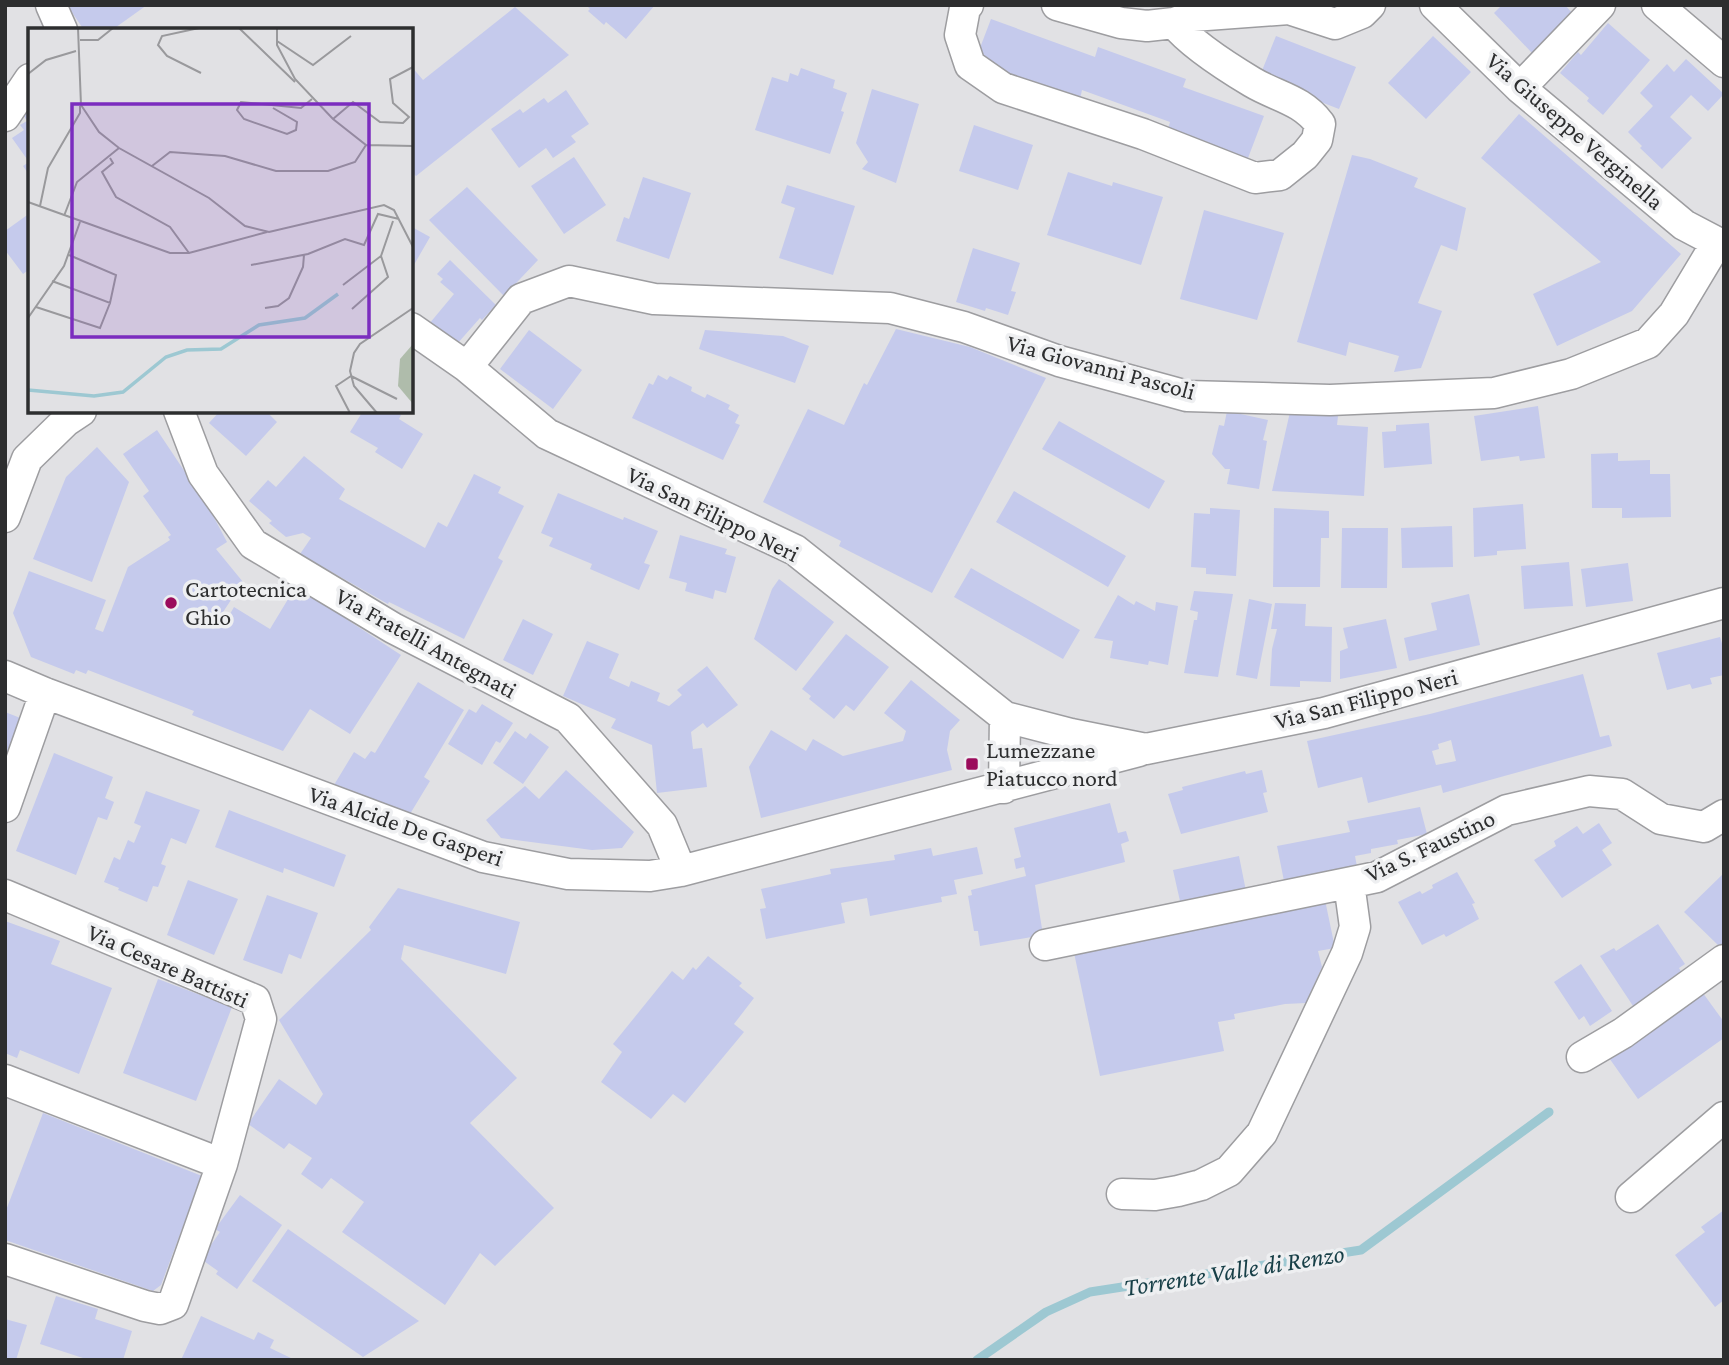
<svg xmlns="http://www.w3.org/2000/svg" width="1729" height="1365" font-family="'Crimson Pro',serif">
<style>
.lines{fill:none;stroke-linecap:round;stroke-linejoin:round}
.stream{stroke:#9dc8d2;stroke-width:9}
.building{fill:#c5caec;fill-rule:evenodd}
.minor-casing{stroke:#9d9da0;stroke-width:33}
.minor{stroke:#fff;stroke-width:30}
.poi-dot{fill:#9b0c5c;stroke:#eeeff1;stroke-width:2.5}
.labels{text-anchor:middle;stroke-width:7;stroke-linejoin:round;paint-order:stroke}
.street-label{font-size:24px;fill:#2d2e2f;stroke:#eeeff1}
.poi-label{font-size:24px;fill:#2d2e2f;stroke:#eeeff1;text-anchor:start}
.water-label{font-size:26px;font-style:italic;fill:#173f47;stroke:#eeeff1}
.inset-river{fill:none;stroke:#9dc8d2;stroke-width:3.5}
.inset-road{fill:none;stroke:#99999c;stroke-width:2}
.view{fill:#7b2cbf;fill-opacity:0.15;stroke:#7b2cbf;stroke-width:3.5}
.inset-edge{fill:none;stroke:#2d2e2f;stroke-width:3.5}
</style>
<rect width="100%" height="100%" fill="#e1e1e4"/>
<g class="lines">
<path class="stream" d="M977,1360L1046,1312L1090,1292L1361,1250L1549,1112"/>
</g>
<path class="building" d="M72,5H147L112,30H84L69,8Z
M586,5H655L626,39L606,22L604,25L588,11L590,9Z
M1502,5H1565L1573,14L1532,53L1494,13Z
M515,7L569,55L416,176L411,171V66L423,80Z
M991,19L1095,57L1098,47L1186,79L1183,87L1264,116L1248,158L1168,129L1170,122L1082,90L1080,99L975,61Z
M1608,23L1650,60L1603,115L1587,101L1589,98L1560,73L1578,52L1581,55Z
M1276,36L1356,67L1339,109L1259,78Z
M1433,36L1471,72L1426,119L1388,83Z
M1686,59L1724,94L1708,111L1691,95L1670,117L1692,138L1662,169L1640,148L1642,146L1628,132L1653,106L1640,93L1667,64L1674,72Z
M801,68L835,80L833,88L847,93L841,111L844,112L830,154L755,130L772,77L788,82L790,73L798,76Z
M872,89L919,104L896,183L862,169L868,162L856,143Z
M566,90L589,124L571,136L576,142L553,158L546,148L519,168L491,129L520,109L523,113L544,98L548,103Z
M30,105V176L23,166L29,162L12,138L24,130L20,125L27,121L21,111Z
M1519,114L1681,254L1632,311L1557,346L1533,294L1601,262L1481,158Z
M974,125L1033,145L1018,190L959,171Z
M1352,155L1370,159L1418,178L1414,187L1466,208L1457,251L1441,245L1418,303L1442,311L1421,368L1394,372L1399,356L1349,342L1346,356L1297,342Z
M574,157L606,205L564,234L531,186Z
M1068,172L1112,186L1113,182L1163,197L1141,265L1047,235Z
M643,177L691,193L669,259L616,241L624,217L629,219Z
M787,185L855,206L833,275L779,258L795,208L781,203Z
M467,187L538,260L504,296L429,220Z
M1204,210L1284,233L1257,320L1180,299Z
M30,213V269L23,274L5,250V231Z
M412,227L430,237L411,270V228Z
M973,248L1020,263L1011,291L1016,292L1008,315L986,308L985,311L956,302Z
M450,260L496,305L482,320L480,318L457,344L429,324L454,294L440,282L443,279L437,274Z
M896,329L970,347L1046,378L932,593L839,546L841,541L763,502L808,409L844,425L864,383L867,385Z
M529,330L582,370L553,409L500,369Z
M705,330L783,336L809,346L795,383L699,349Z
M658,375L667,380L670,376L692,387L691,391L705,398L707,394L730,405L728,409L739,415L735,423L740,425L723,460L632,418L649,383L653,385Z
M1538,406L1545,458L1520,461L1519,456L1481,461L1474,416Z
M220,411H266L277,422L246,456L209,423Z
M363,411H394L401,415L399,419L423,434L402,469L375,452L378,448L350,432Z
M1227,411L1268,420L1263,440L1267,441L1259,489L1227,484L1230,469H1225L1212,454L1219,425L1224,426Z
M1290,412L1338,416L1337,425L1368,427L1364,496L1272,491Z
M1059,421L1165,481L1149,509L1042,449Z
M1429,423L1432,464L1384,468L1382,432L1396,431V425Z
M157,430L209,508L227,542L216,549L243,582L215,624L222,628L234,607L270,629L296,586L401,655L350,734L310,709L283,751L192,715L194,711L88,670L86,674L76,670L74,674L31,657L13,613L29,571L106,600L95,629L103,632L128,567L170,540L168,537L171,535L143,496L149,491L123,454Z
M97,447L129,482L92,582L33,559L66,477Z
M1618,453V461L1650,460V474H1670L1671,517L1622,518V508H1592L1591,454Z
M304,456L345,489L339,499L425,548L438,522L447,527L474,474L501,487L498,493L524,506L498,558L503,561L464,639L389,602L388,604L300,554L311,538L303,533L286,537L269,523L272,521L249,501L268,480L276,487Z
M1014,491L1126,556L1108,587L996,522Z
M558,493L623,520L624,517L658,531L644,563L650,565L639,590L590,569L592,564L549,546L553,538L541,533Z
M1523,504L1526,549L1497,551V555L1474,557L1473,508Z
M1210,508L1240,510L1236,576L1206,574V568L1191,567L1194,513L1210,514Z
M1274,508L1329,511V538H1321L1320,587H1273Z
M1452,526L1453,567L1402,568L1401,528Z
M1342,528H1388L1387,588H1341Z
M680,535L727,549L725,554L736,557L726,593L715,590L713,599L685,591L687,583L669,578Z
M1569,562L1573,606L1524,609L1521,566Z
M1628,563L1633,601L1586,607L1581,569Z
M971,568L1080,630L1063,659L954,597Z
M779,579L834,622L796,671L754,639L772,589Z
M1194,591L1233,594L1218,677L1184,673L1194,620H1197L1198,612L1190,610Z
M1469,594L1480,645L1409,661L1404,638L1437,630L1431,603Z
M1118,595L1134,605L1136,601L1155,611L1156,602L1178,606L1168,665L1149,661L1148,665L1110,658L1113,641L1094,638Z
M1249,599L1272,604L1257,679L1236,675Z
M1275,603L1306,604L1305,626L1332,627L1331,682L1300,681V687L1270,686L1272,649L1277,629H1271Z
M523,619L553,634L533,675L503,660Z
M1386,619L1397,668L1340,679V651L1348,648L1343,628Z
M846,634L889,667L854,711L846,705L834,719L809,699L811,696L802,689Z
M1720,637L1724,650V675L1710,678L1712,684L1692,689L1690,684L1667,690L1657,653Z
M587,641L619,654L609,678L629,687L631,681L660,693L657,701L669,706L682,695L677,690L707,666L738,705L707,728L703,723L691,732L693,749L702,748L707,787L657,793L652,745L611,728L616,719L563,696Z
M1583,674L1600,737L1609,735L1612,746L1443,793L1441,785L1368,803L1362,777L1318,788L1307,741L1430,714ZM1451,740L1456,761L1436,765L1432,751L1439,749L1438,744Z
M911,680L960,720L950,731L947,750L952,770L761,818L749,767L771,730L806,751L813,739L843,756L903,741L906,731L884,713Z
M418,682L464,710L424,777L430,781L410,814L334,785L354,752L365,759L371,751L375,753Z
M482,704L513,723L500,743L496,741L482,765L448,744L469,709L476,713Z
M5,712L23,719L5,765Z
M515,731L526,739L530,733L549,747L523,784L493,763Z
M54,753L113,777L105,798L114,802L107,820L98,817L76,875L16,851Z
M566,770L634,832L622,848L592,850L501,838L486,820L525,786L539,799Z
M1262,770L1267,792L1263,793L1268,812L1181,834L1168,794L1183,790L1182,787L1245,771L1246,774Z
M146,791L200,810L186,844L171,838L161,864L166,866L158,887L153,886L147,902L118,890L119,888L104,882L114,857L120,860L128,840L134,843L141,826L134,823Z
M1110,803L1118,833L1126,831L1129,841L1121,844L1125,862L1035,885L1043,935L980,946L978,931H974L968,896L972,895L971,890L1026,876L1024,867L1016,869L1014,859L1021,857L1014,828Z
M1420,807L1427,834L1397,840L1398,844L1371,849V853L1355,856L1358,872L1285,886L1277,846L1350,832L1347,821Z
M229,810L346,855L334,887L284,868L283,873L215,847Z
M1599,823L1612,843L1602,850L1612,865L1562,898L1534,860L1556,846L1554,841L1577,826L1583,834Z
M977,847L983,874L954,880L957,894L941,897L942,902L870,916L867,898L841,903L845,923L766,939L760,909L766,908L761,889L831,874L830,869L895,860L894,855L931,848L933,856Z
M1239,856L1247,896L1182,910L1173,870Z
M1457,872L1475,903L1472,904L1479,919L1446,937L1444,934L1422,945L1398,902L1420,891L1422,894L1433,888L1432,885Z
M1724,873V944L1720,947L1684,912Z
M188,880L238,899L214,955L167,935Z
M398,888L520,922L506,974L404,945L401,959L517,1078L470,1123L554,1208L495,1266L480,1253L445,1305L342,1232L364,1202L331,1178L322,1189L301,1174L312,1158L289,1143L284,1149L248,1124L279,1079L316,1105L323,1094L279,1020L371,930L369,927Z
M267,895L318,913L301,959L289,954L282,974L243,960Z
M1325,900L1335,948L1318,951L1322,967L1306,1003L1285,1004L1234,1014L1235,1019L1218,1022L1224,1051L1100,1076L1073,948Z
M5,921L60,941L51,964L112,988L79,1074L20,1050L17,1058L5,1053Z
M1658,924L1685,964L1679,968L1686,980L1637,1012L1600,956L1614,948L1616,951Z
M708,956L742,983L739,986L754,998L734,1024L744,1032L685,1103L673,1094L651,1119L601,1082L622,1052L613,1044L672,971L683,980L693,967L696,970Z
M1581,964L1612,1011L1590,1026L1584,1016L1579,1020L1554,982Z
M158,979L232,1007L196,1101L123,1073Z
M1700,989L1724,1022V1038L1638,1099L1607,1055Z
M43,1113L202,1176L161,1285L153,1291L5,1240V1213Z
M240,1195L282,1225L237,1289L216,1274L218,1271L201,1259L220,1232L215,1229Z
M1724,1210V1300L1715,1307L1675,1255L1705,1232L1701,1227Z
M288,1229L419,1321L363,1357L252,1281Z
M56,1296L98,1309L95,1319L132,1331L123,1360H89L40,1344Z
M201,1316L254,1340L258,1332L274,1340L270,1348L295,1360H181Z
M5,1319L27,1325L16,1360H5Z"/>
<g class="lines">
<g class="minor-casing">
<path id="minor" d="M51,5L62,30
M968,5L965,8L960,35L970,65L1003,88L1143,134L1255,178L1280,175L1305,155L1317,140L1320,124C1301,99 1277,97 1252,82C1227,67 1192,45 1174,23
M1057,5L1121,23L1147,26L1174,23L1193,16L1289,9L1335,24L1362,13L1370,5
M1435,5L1520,88L1684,225L1724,246
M1657,5L1724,62
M1520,88L1600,5
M5,116L30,79
M411,328L467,367L547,434L795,550L1005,717L1071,734L1146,749L1324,713L1724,603
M467,367L521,299L569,281L654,299L890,308L964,327L1059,361L1187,396L1330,400L1494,393L1571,374L1648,343L1674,314L1716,244
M179,411L203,474L253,544L393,628L568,718L662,825L681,871
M5,517L27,459L66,421L81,411
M5,676L45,693L483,857L568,874L650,876L681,871L1139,751
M1004,788L1005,717
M5,807L45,693
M5,895L255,1000L261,1019L222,1164L5,1080
M1045,945L1377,877L1507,810L1589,791L1622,794L1661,819L1704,827L1724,815
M1582,1057L1623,1033L1724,960
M1122,1194L1155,1195L1178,1191L1201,1185L1229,1171L1262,1133L1347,953L1355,927L1349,883
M1631,1197L1724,1117
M5,1259L145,1306L160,1309L173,1304L222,1164"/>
</g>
<use href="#minor" class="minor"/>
</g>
<g class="poi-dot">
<circle cx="171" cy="603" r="7"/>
<rect x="965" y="757" width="14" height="14" rx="3.5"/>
</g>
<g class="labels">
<g class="street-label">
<text transform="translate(1575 131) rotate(41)" y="8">Via Giuseppe Verginella</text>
<text transform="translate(1101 367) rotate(15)" y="8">Via Giovanni Pascoli</text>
<text transform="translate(713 514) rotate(26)" y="8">Via San Filippo Neri</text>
<text transform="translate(426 643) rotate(29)" y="8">Via Fratelli Antegnati</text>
<text transform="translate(1366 699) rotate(-14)" y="8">Via San Filippo Neri</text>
<text transform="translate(406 826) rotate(19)" y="8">Via Alcide De Gasperi</text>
<text transform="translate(1430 846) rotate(-25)" y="8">Via S. Faustino</text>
<text transform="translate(168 966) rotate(24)" y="8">Via Cesare Battisti</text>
</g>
<g class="poi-label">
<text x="185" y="597">Cartotecnica<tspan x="185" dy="28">Ghio</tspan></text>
<text x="986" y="758">Lumezzane<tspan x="986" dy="28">Piatucco nord</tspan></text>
</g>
<g class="water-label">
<text transform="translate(1234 1270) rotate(-9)" y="9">Torrente Valle di Renzo</text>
</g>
</g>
<g transform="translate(28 28)">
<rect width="385" height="385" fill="#e1e1e4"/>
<path d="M385,316V376L370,358L372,331Z" fill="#afbcab"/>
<path class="inset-river" d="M0,362L66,368L95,364L138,329L159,322L193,321L231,297L277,290L310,266"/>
<path class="inset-road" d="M50,0L53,77L71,104L91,120L181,170L217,198L241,204L356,177L366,182L385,219M171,0L134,8L130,17L139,28L173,45M211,0L267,54M249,0V17L267,51L305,91L338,117L385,118M52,12H70L85,0M249,13L285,37L323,8M0,46L18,32L48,23M245,80L269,94L268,102L259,106L216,91L209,82L213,74L273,80L284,71M305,91L325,74L352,94L375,95L381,89L365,75L362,51L385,39M82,130L85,135L74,144L88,169L142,199L161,225M124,138L142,124L197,128L248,143H300L327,134L338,117M0,174L142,225H161L239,204M12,178L20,140L52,85V78M36,188L49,154L91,120M223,237L280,226L317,211L336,217L350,186L371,191M24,253L82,275L88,247L41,227M315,257L353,228L365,193M8,279L72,300L82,275M237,280L250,278L261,270L275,239L276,227M324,281L360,249L353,228M0,290L36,238L52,194M323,348L369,371M322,385L308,358L323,348M349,385L326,358L322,343L326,325L332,316L385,280"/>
<path class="view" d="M44,76H341V309H44Z"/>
<rect width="385" height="385" class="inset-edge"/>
</g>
<rect width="1729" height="1365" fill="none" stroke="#2d2e2f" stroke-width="14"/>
</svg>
